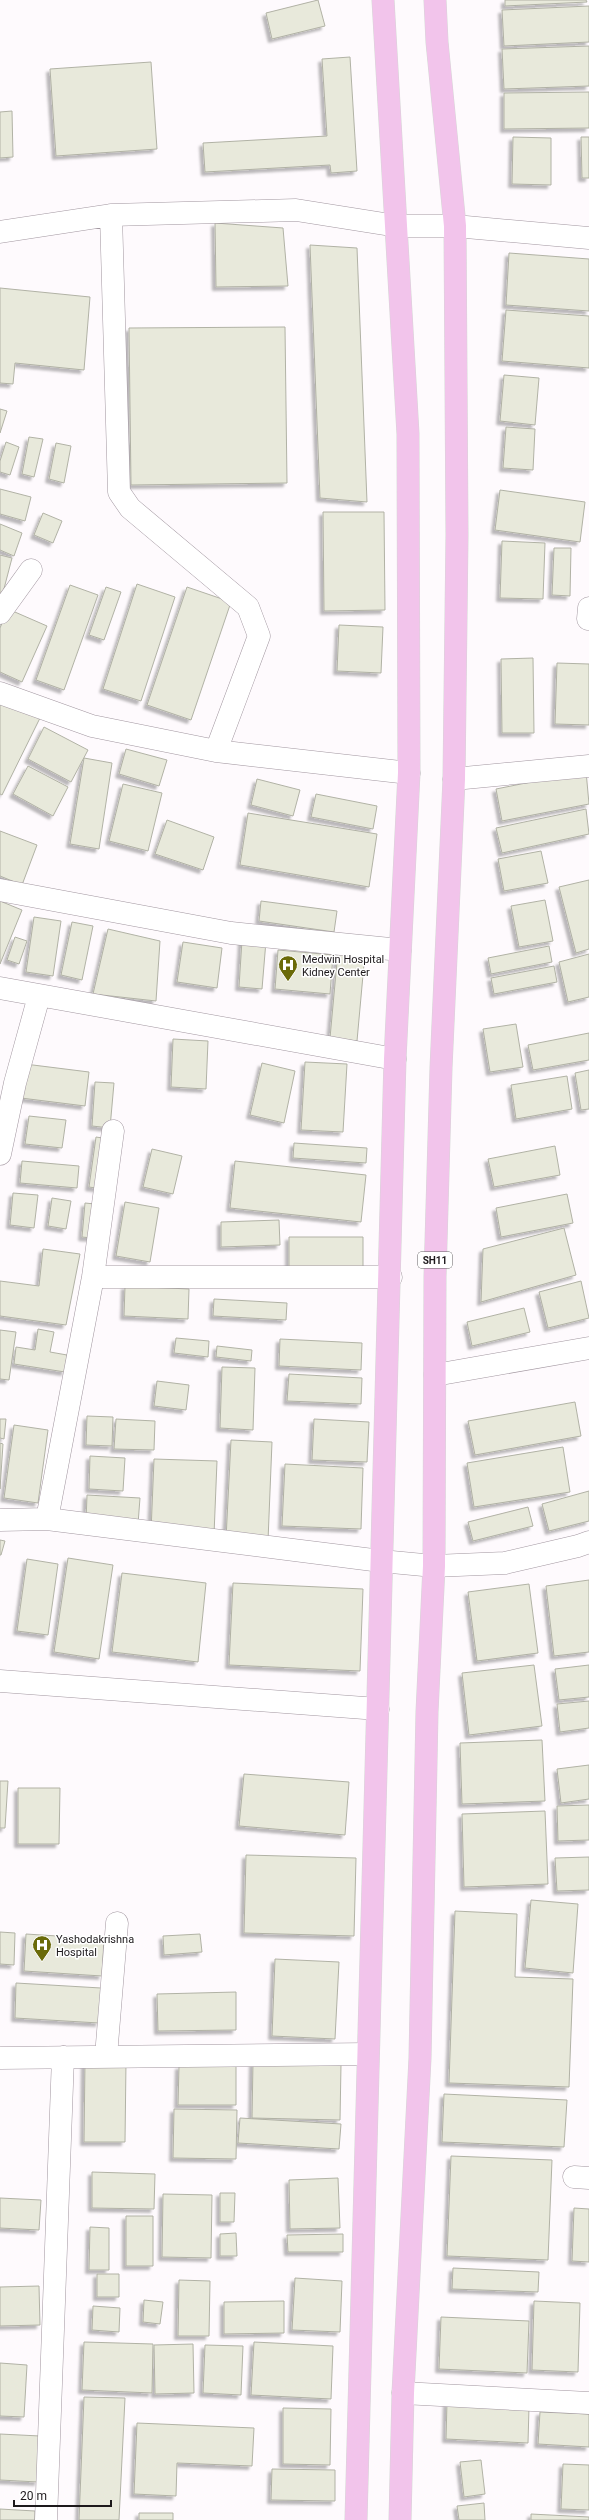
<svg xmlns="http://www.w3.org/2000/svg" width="589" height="2520" font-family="Roboto,sans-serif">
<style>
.building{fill:#e8e9db;stroke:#b1b2a5;filter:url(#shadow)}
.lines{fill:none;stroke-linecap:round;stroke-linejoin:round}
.minor-casing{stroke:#a297a0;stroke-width:23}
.major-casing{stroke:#d6d6d6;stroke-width:23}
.minor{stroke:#fff;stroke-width:22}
.major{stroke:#f2c4eb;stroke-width:22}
.labels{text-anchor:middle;stroke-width:3;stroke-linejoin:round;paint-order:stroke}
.shield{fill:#fff;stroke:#615e60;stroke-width:1}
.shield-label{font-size:10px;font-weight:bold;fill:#1d191c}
.poi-label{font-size:11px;fill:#1d191c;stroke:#fff;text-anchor:start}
</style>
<defs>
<filter id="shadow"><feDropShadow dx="-3.5" dy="3.5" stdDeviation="1" flood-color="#0004"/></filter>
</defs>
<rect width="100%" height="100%" fill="#fefafd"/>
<path class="building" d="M318,0L325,26L272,39L266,13Z
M505,0H586L587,2L505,6Z
M589,6V42L504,46L502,10Z
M589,46V86L504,89L502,49Z
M350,57L357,171L331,173L330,165L205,172L203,143L327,136L322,59Z
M151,62L157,149L56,156L50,69Z
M589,92V128L504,129V93Z
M12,111L13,157L0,158V112Z
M513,137L551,138V185L512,184Z
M581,137H589V178H582Z
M215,223L283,228L288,286L216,287Z
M310,245L357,248L367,502L320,498Z
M509,253L589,259V311L506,305Z
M0,288L90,297L84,370L15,363L13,384L0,383Z
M506,310L589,316V368L502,361Z
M285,327L287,483L131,485L129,328Z
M504,375L539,378L535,425L500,421Z
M0,409L7,411L0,433Z
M506,427L535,429L533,470L503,468Z
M29,437L43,439L34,477L22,474Z
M6,442L19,447L10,475L0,472V461Z
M56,443L71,446L64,483L49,479Z
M0,489L31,497L25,521L0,514Z
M500,490L585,502L580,542L495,530Z
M323,512H384L385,610L324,611Z
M43,513L62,521L53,543L34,535Z
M0,524L22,533L14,556L0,550Z
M502,541L545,543L543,599L500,598Z
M554,548H571L570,596L552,595Z
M0,555L12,558L0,604Z
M137,584L175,597L141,701L103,689Z
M70,585L98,595L64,690L36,680Z
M106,587L121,592L104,640L89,635Z
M187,587L231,602L191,720L147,705Z
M8,609L47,626L22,682L0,672V628Z
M339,625L383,627L381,673L337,671Z
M533,658L534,733H502L501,659Z
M557,663L589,664V725L555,724Z
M0,699L40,718L2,795L0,794Z
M44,727L88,750L71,782L28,759Z
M126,749L167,760L159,786L119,774Z
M84,758L112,763L99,849L70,844Z
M28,766L68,787L53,816L13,794Z
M586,771L589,804L502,821L496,789Z
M257,779L300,790L293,816L251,805Z
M123,784L162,793L148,851L109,841Z
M316,794L377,806L373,829L311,817Z
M586,809L589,834L502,853L496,828Z
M248,813L377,834L369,887L240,865Z
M167,820L214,837L203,870L155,854Z
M0,831L37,845L22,885L0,876Z
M541,851L548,883L504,891L498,859Z
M589,880V949L576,953L559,887Z
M545,900L553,941L519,947L511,906Z
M0,901L22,910L0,964Z
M261,901L337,911L334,932L259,921Z
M34,917L61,921L53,976L26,972Z
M72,922L93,926L82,980L61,975Z
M108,929L160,941L156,1001L93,994Z
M15,937L27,941L19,964L7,960Z
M242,940L266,941L262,989L239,987Z
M183,942L222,948L217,988L177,982Z
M549,946L552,962L491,974L488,958Z
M278,950L333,955L330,994L275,989Z
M338,951L365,953L357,1041L330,1038Z
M589,954V997L568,1002L559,962Z
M554,966L557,982L494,994L491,978Z
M516,1024L523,1067L490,1072L483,1029Z
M589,1033V1060L533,1070L528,1045Z
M173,1039L208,1041L206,1089L171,1087Z
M305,1062L347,1064L343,1132L301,1130Z
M262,1063L295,1071L284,1123L250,1115Z
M25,1064L89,1072L85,1106L21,1098Z
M589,1070V1109L581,1110L575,1073Z
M567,1076L572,1109L516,1119L511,1085Z
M95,1082L114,1083L110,1128L92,1126Z
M29,1116L66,1120L62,1148L25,1144Z
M96,1137L109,1139L102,1189L89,1187Z
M294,1143L367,1148L366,1163L293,1158Z
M555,1146L560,1175L494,1187L488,1159Z
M152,1149L182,1156L173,1194L143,1187Z
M22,1161L79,1166L77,1188L20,1183Z
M235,1161L366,1175L361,1222L230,1208Z
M13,1193L38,1195L34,1228L10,1225Z
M567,1194L573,1223L501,1237L496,1208Z
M52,1198L71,1201L66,1229L48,1226Z
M125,1202L159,1208L150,1262L116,1256Z
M85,1203L105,1205L101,1239L82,1237Z
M279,1220L280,1245L221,1247V1222Z
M564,1228L576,1275L481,1302L483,1249Z
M289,1237H363V1269L289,1268Z
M43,1249L80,1254L66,1325L0,1316V1281L39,1286Z
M581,1281L589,1318L548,1328L539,1292Z
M125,1286L189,1289L188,1319L124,1316Z
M214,1299L287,1303L286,1320L213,1316Z
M524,1308L530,1332L472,1346L467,1322Z
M38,1329L54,1332L50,1352L67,1355L65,1372L14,1364L16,1347L35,1350Z
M0,1330L16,1332L9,1380L0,1379Z
M176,1338L209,1341L208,1357L174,1353Z
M280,1339L362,1343L361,1370L279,1366Z
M217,1346L252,1350L251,1361L216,1357Z
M222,1367L255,1368L253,1430L220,1428Z
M289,1374L362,1378L361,1404L287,1401Z
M157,1381L189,1385L186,1410L154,1406Z
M575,1402L581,1436L475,1455L468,1421Z
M87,1416L113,1417L112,1446L86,1445Z
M0,1419H6L4,1439L0,1438Z
M116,1419L155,1421L154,1450L114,1449Z
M314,1419L369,1422L367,1462L312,1460Z
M14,1425L48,1430L38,1503L4,1498Z
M231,1440L272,1442L268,1541L226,1539Z
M0,1443L3,1444L0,1489Z
M563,1447L570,1492L474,1507L467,1463Z
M90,1456L125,1458L123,1491L89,1489Z
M154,1459L217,1461L214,1535L151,1532Z
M285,1464L363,1468L361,1529L282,1526Z
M589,1491V1521L549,1531L542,1504Z
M87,1495L140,1498L138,1524L86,1522Z
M528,1507L533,1526L473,1541L468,1522Z
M0,1540L5,1541L1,1555H0Z
M68,1558L113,1565L99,1659L54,1652Z
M27,1559L58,1564L48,1635L17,1631Z
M122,1573L206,1583L198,1662L112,1652Z
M589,1580V1652L554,1656L546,1586Z
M233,1583L363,1589L360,1671L229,1665Z
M529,1584L538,1653L477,1661L468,1592Z
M534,1665L542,1726L469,1735L462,1673Z
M589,1665V1697L559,1700L555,1669Z
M589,1701V1728L560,1732L557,1704Z
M542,1740L545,1801L462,1804L460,1743Z
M589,1765V1799L561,1803L557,1769Z
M244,1774L349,1782L345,1835L239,1826Z
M0,1781H8L5,1828H0Z
M18,1788H60L59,1844H18Z
M589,1805V1840L558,1841L557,1806Z
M545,1811L548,1884L464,1887L462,1814Z
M246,1855L356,1858L354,1936L244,1933Z
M589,1857V1890L557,1891L555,1858Z
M531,1900L578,1904L573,1973L525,1968Z
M455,1911L517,1914L515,1977L573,1979L569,2087L449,2083Z
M0,1932L15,1933L14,1965L0,1964Z
M26,1934L104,1939L102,1976L24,1971Z
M200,1934L202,1952L164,1955L163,1936Z
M275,1959L339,1962L335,2039L272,2036Z
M16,1983L101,1988L99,2023L15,2018Z
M236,1992V2030L158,2031L157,1994Z
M85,2061L126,2062L125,2142H84Z
M253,2062L341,2065L340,2120L252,2118Z
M179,2066H236V2105H178Z
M444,2094L567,2100L564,2147L442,2142Z
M174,2109L237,2110L236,2159L173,2158Z
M240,2118L341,2124L339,2149L238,2143Z
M451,2156L552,2160L548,2260L447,2256Z
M92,2172L155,2174L154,2209L92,2208Z
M338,2178L340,2228L290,2229L289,2180Z
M220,2193H235L234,2222H220Z
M163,2194L212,2195L211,2258L162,2257Z
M0,2198L41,2200L39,2230L0,2228Z
M574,2208L589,2209V2262L572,2261Z
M126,2216H153V2266H126Z
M90,2227L109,2228V2270H89Z
M236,2233L237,2256H220V2234Z
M343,2234V2252H288L287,2235Z
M453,2268L539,2272L538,2292L452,2289Z
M97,2274H119V2297H97Z
M295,2278L342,2281L340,2332L292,2330Z
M179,2280L210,2281L209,2336H178Z
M39,2286L40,2325L0,2326V2287Z
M144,2300L163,2302L160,2324L143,2322Z
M284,2301V2333L224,2334V2302Z
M534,2301L580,2303L578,2372L532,2370Z
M93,2306L120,2308L119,2332L92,2330Z
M441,2317L529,2321L527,2373L439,2369Z
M84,2342L153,2344L152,2393L82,2390Z
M254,2342L333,2346L331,2399L251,2395Z
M193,2344L194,2393L155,2394L154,2345Z
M205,2345L243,2346L241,2395L203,2393Z
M0,2363L27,2365L24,2417L0,2416Z
M84,2397L125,2398L119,2520H79Z
M447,2402L529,2407L528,2443L446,2439Z
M283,2408L331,2409L330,2465L283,2464Z
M540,2412L589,2414V2447L538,2444Z
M137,2423L254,2428L252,2466L177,2463L176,2496L134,2494Z
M0,2434L40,2436L38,2482L0,2480Z
M481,2460L485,2494L464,2497L460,2462Z
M563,2464L589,2465V2510L561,2509Z
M272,2469L335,2470V2501L271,2500Z
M484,2503L485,2520H459L457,2506Z
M0,2509L35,2511V2520H0Z
M139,2513H173V2520H139Z
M531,2514L589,2517V2520H531Z"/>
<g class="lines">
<g class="minor-casing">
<path id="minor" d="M111,215L119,492L130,508L248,607L259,636L216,751
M0,232L111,215L296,210L397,226H455L589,238
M0,613L31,570
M588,619L589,608
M0,693L92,726L216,751L409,773
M454,779L589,766
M0,890L231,933L400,950
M0,988L395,1059
M0,1154L15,1083L39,996
M93,1277H391
M435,1375L589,1348
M47,1519L93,1277L113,1131
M0,1520L47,1519L381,1561L434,1566L505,1563L578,1546L589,1542
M0,1681L378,1709
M106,2056L117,1923
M0,2058L367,2054
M574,2177L589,2178
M403,2393L589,2403
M46,2520L63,2057"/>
</g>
<g class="major-casing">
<path id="major" d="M356,2520L395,1059L409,773L408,434L383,0
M400,2520L403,2393L420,2058L427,1712L434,1566L435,1277L441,1068L454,779L457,535L455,226L437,42L435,0"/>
</g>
<use href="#minor" class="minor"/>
<use href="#major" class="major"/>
</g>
<defs>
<g id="hospital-pin" transform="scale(1)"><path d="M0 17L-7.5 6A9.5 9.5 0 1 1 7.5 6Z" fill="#6a6a09" stroke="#fff"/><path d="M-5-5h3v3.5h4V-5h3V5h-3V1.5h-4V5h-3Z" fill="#fff"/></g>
</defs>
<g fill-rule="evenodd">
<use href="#hospital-pin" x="288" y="965"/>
<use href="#hospital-pin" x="42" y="1945"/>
</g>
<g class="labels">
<rect class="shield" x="418" y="1252" width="34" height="16" rx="3"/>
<g class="shield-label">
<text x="435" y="1264">SH11</text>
</g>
<g class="poi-label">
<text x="302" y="963">Medwin Hospital<tspan x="302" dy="13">Kidney Center</tspan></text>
<text x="56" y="1943">Yashodakrishna<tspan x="56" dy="13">Hospital</tspan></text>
</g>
</g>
<path d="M14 2500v6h97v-6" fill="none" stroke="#1d191c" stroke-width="2"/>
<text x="20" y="2500" font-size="12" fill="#1d191c" stroke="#ffffff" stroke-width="3" paint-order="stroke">20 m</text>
</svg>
